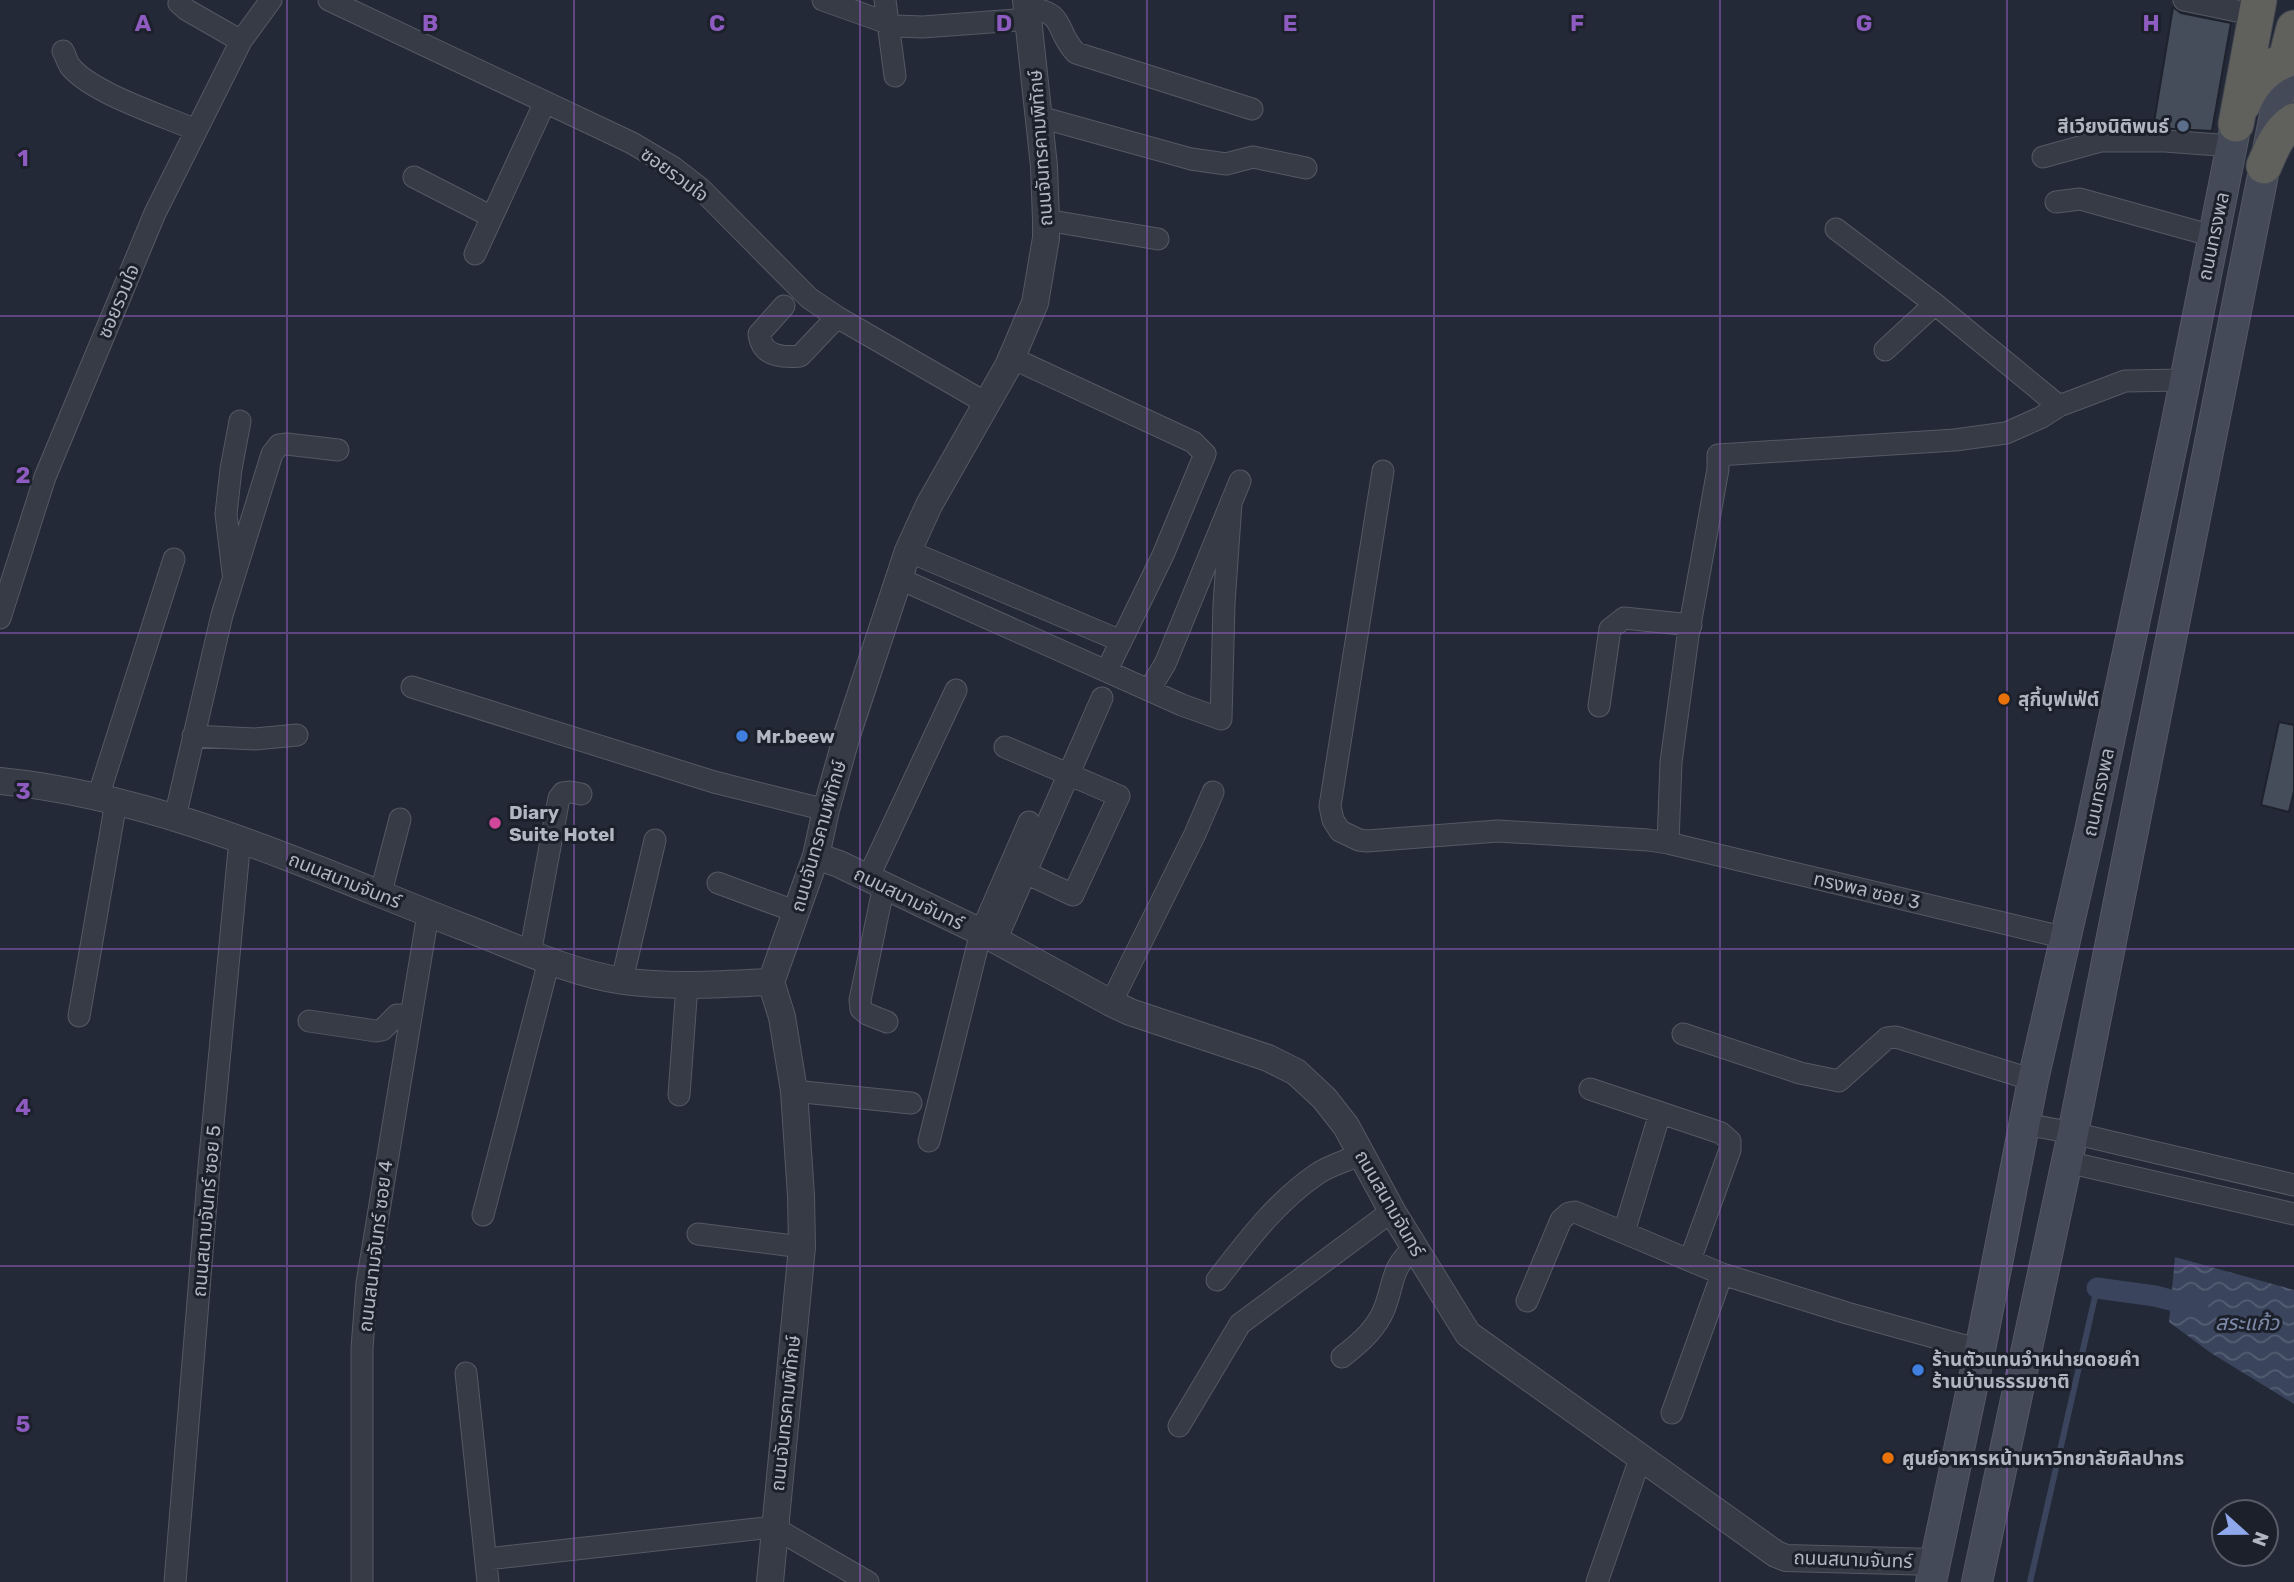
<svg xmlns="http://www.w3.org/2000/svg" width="2294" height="1582" font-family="Rubik,'Noto Sans Thai',sans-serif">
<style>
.water{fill:url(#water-waves)}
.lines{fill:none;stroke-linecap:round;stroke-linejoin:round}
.stream{stroke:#3a455d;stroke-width:6}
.canal{stroke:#3a455d;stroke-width:21}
.building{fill:#454c5a;stroke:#1e222d;stroke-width:2}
.minor-casing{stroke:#545964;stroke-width:23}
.tertiary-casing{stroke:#545964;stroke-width:28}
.secondary-casing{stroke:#545964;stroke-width:32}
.trunk-casing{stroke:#414651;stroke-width:37}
.minor{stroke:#363b46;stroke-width:21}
.tertiary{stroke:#363b46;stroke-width:26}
.secondary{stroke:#454a59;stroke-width:30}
.trunk{stroke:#60605d;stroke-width:35}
.grid{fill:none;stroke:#8e5cc0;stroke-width:2;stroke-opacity:0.55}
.service-dot{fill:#5c6f8a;stroke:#1c202b;stroke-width:2.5}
.food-dot{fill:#e8710a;stroke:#1c202b;stroke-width:2.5}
.shop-dot{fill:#3f7fe0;stroke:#1c202b;stroke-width:2.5}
.hotel-dot{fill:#d1479c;stroke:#1c202b;stroke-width:2.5}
.labels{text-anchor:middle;stroke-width:6;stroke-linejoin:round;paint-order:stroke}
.poi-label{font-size:19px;font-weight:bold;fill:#b1b6c3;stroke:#1c202b;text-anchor:start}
.street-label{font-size:19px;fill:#b1b6c3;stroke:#1c202b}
.water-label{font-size:21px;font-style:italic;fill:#7c8aa8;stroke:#1c202b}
.grid-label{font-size:23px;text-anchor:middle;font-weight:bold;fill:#8e5cc0;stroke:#1c202b;stroke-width:6;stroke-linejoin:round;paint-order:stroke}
</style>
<defs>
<pattern id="water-waves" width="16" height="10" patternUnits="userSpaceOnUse" patternTransform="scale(1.75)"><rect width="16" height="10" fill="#3a455d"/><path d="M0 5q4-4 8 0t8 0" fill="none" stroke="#545e73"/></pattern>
</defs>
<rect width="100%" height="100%" fill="#232936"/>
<path class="water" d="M2175,1257L2294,1290V1404L2211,1353L2169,1322Z"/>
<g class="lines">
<path class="stream" d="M2030,1582L2097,1288"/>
<path class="canal" d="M2097,1288L2155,1296L2198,1307"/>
</g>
<path class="building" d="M2173,7L2181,13L2231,23L2212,131L2153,128Z
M2279,722L2294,725V791L2289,812L2261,805Z"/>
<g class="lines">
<g class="minor-casing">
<path id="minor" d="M180,0L179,3L187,10L241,41
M329,0L632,143L674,168L700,188L809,298L837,317L986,403
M823,0L896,26L923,27L1030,19
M885,0L895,76
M2184,0L2256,15
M1028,8C1067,12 1054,30 1076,53L1252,109
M63,51C66,56 67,62 70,66C91,93 164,116 196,130
M1040,117L1191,159L1226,164L1253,157L1306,168
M2043,157L2101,141H2165L2232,146
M414,177L492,217
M2056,202L2080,199L2213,236
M1046,220L1158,239
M1836,229L1935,304L2059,406
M475,254L545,102
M784,306L759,334C762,356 781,358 800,356L837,317
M1885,350L1935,304
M1012,358L1193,442L1205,454L1163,555L1107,670
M1383,471L1330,806L1333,820L1340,831L1359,840L1367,841L1498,831L1648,840L1668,843L2066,938
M908,551L1121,641
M233,573L226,514L231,469L240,421
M898,578L1182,705L1221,719L1224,604L1231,503
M0,618L45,477L155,213L241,41L271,0
M412,687L714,782L826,810
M1149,690L1165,664L1240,481
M1599,706L1610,629L1624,618L1691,625
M193,736L255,739L297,735
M1005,747L1119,796L1073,895L1026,873
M98,797L174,559
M175,817L222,615L272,454L279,445L287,444L338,450
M1668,843L1671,762L1688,636L1718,469V455L1955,440L2006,433L2040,418L2059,406L2125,381L2185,380
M868,878L956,690
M718,883L797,912
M884,885L860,1000L861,1009L867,1014L887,1022
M380,896L400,819
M996,940L1102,698
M530,954L559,798L563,793L570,792L581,794
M622,980L655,840
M1111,1003L1195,834L1213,792
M79,1016L116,802
M309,1021L376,1031L382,1030L397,1015L411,1016
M1683,1034L1800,1073L1839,1081L1887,1038L1896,1037L2033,1080
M1590,1089L1721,1133L1730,1141V1150L1690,1260
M794,1091L911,1103
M679,1095L687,985
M2025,1124L2073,1133L2294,1185
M929,1141L981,932L1029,822
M2067,1162L2294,1214
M483,1215L549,961
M1624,1232L1660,1113
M698,1234L802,1247
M1217,1280C1247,1241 1276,1202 1317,1174C1330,1165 1347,1161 1361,1154
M1527,1301L1561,1220L1569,1213L1575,1212L1722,1274L1847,1313L1980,1350
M1342,1357C1357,1345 1371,1334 1381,1316C1395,1289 1388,1268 1415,1248
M466,1373L488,1582
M1672,1413L1722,1274
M1179,1426L1240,1324L1392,1211
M487,1559L773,1527L868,1582
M175,1582L209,1167L240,839
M362,1582V1348L367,1283L428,914
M1597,1582L1641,1456"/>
</g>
<g class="tertiary-casing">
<path id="tertiary" d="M0,781C161,797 309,867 458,925C512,945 565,972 623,981C673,988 722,984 771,982
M816,856L839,864L981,932L1111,1003L1130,1012L1268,1058L1296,1072L1324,1098L1346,1126L1392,1211L1468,1334L1776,1554L1786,1558L1935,1562
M770,1582L802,1247L801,1196L794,1091L782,1017L771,982L816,856L826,810L847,735L908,551L929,505L1008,366L1035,303L1046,238V220L1044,166L1026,0"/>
</g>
<g class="secondary-casing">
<path id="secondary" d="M1931,1582L1980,1350L2033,1080L2090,831L2176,426L2236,124
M1977,1582L2073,1133L2286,59"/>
</g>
<g class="trunk-casing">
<path id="trunk" d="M2286,59L2294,28
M2243,104C2252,81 2270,64 2294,57
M2236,124L2259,0
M2264,166C2271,150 2278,131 2294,121"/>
</g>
<use href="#minor" class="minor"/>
<use href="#tertiary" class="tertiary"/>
<use href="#secondary" class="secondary"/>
<use href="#trunk" class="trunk"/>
</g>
<path class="grid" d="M287,0V1582M574,0V1582M860,0V1582M1147,0V1582M1434,0V1582M1720,0V1582M2007,0V1582M0,316H2294M0,633H2294M0,949H2294M0,1266H2294"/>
<circle class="service-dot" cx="2183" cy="126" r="7"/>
<g class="food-dot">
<circle cx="2004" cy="699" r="7"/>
<circle cx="1888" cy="1458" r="7"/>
</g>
<g class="shop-dot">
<circle cx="742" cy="736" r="7"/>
<circle cx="1918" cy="1370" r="7"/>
</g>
<circle class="hotel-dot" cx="495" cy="823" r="7"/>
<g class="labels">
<g class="poi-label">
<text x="2169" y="133" text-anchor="end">สีเวียงนิติพนธ์</text>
<text x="2018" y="706">สุกี้บุฟเฟ่ต์</text>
<text x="756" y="743">Mr.beew</text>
<text x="509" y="819">Diary<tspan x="509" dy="22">Suite Hotel</tspan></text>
<text x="1932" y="1366">ร้านตัวแทนจำหน่ายดอยคำ<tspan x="1932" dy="22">ร้านบ้านธรรมชาติ</tspan></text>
<text x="1902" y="1465">ศูนย์อาหารหน้ามหาวิทยาลัยศิลปากร</text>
</g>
<g class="street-label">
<text transform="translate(1040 148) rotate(-94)" y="7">ถนนจันทรคามพิทักษ์</text>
<text transform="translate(675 174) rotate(36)" y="7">ซอยรวมใจ</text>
<text transform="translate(2213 236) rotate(-78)" y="7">ถนนทรงพล</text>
<text transform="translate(118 301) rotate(-67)" y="7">ซอยรวมใจ</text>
<text transform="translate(2098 792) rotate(-78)" y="7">ถนนทรงพล</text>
<text transform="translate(818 836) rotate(-74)" y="7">ถนนจันทรคามพิทักษ์</text>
<text transform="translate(345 880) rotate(22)" y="7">ถนนสนามจันทร์</text>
<text transform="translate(1867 890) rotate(13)" y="7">ทรงพล ซอย 3</text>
<text transform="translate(909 898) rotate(26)" y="7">ถนนสนามจันทร์</text>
<text transform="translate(1390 1203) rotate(60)" y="7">ถนนสนามจันทร์</text>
<text transform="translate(206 1211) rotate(-85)" y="7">ถนนสนามจันทร์ ซอย 5</text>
<text transform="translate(375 1246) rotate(-83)" y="7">ถนนสนามจันทร์ ซอย 4</text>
<text transform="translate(785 1413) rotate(-84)" y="7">ถนนจันทรคามพิทักษ์</text>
<text transform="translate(1853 1559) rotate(2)" y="7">ถนนสนามจันทร์</text>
</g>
<g class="water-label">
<text x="2247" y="1330">สระแก้ว</text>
</g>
</g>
<g class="grid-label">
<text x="143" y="31">A</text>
<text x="430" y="31">B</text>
<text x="717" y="31">C</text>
<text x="1004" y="31">D</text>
<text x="1290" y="31">E</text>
<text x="1577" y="31">F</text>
<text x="1864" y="31">G</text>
<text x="2151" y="31">H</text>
<text x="23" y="166">1</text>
<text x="23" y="483">2</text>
<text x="23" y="799">3</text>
<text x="23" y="1115">4</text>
<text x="23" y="1432">5</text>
</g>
<g transform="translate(2245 1533) rotate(111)"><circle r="33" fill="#1c202b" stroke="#585c68" stroke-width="2"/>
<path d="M0-5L12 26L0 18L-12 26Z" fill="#8ea8eb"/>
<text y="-10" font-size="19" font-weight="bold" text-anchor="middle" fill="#b1b6c3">N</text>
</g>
</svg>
